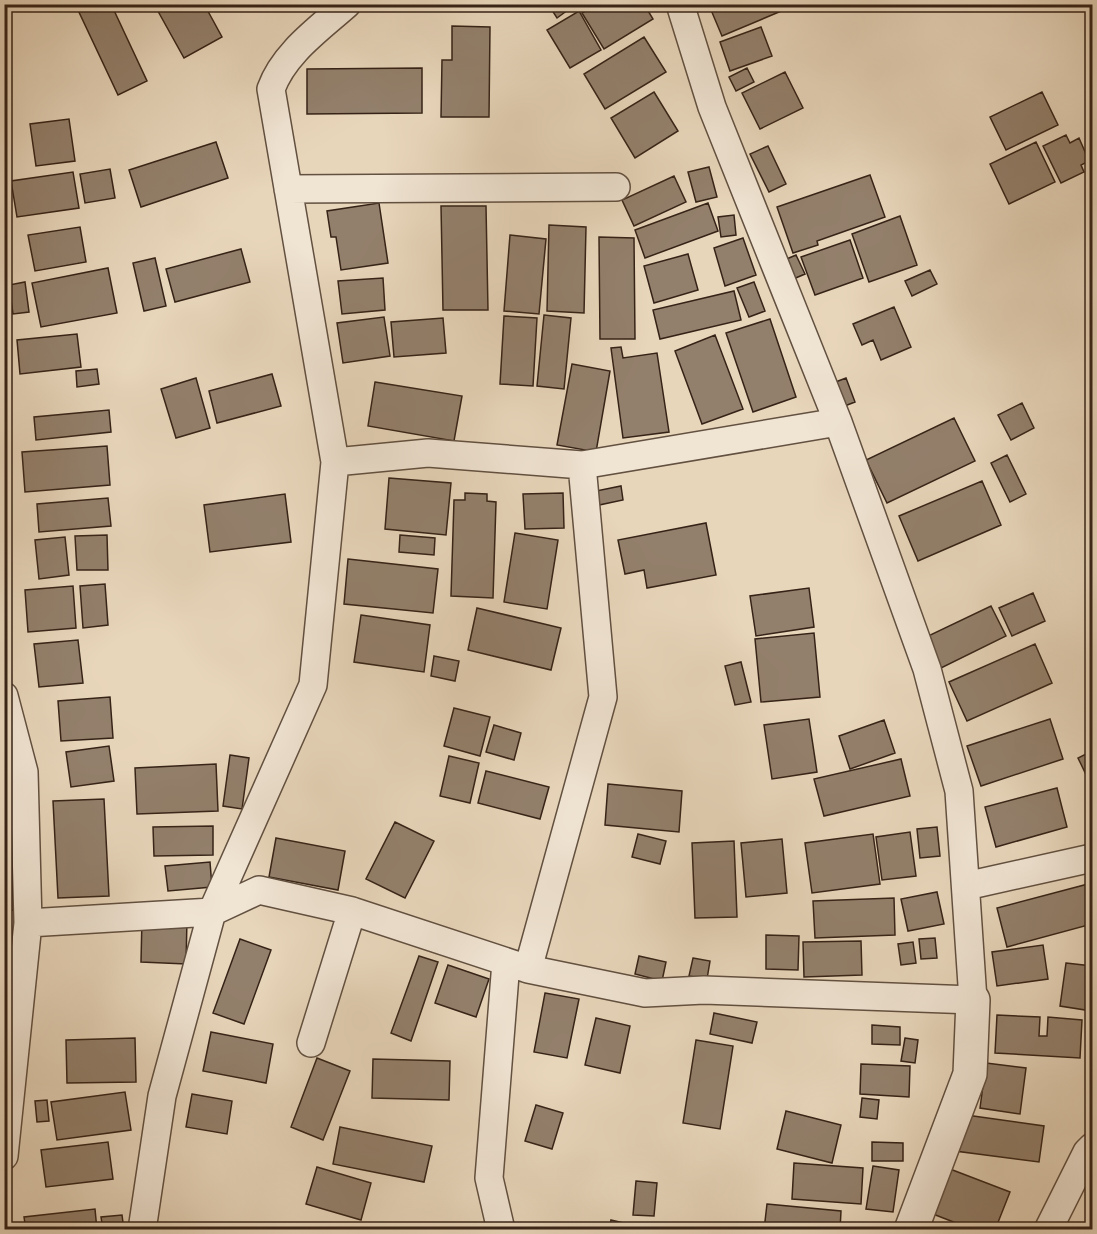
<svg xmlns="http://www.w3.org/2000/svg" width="1097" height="1234" font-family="'EB Garamond',serif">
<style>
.building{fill:#93806c;stroke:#362317;stroke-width:1.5}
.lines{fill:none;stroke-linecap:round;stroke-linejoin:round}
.minor-casing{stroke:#625040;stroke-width:30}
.tertiary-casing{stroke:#625040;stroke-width:36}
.minor{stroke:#f0e4d3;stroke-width:27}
.tertiary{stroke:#f0e4d3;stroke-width:33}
</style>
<rect width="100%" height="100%" fill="#e8d6bb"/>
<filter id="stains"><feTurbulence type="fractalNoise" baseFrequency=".00333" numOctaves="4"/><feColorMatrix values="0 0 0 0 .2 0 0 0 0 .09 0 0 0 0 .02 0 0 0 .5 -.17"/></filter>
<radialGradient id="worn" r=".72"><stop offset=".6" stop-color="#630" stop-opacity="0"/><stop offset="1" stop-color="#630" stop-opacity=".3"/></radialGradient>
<path class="building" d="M91,4H111L147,81L118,95L78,10Z
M154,4H204L222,37L184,58Z
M548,4H576L557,18Z
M597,4H644L653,19L604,49L582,13Z
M724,4H798L722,36L711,10Z
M579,11L601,50L570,68L547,30Z
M452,26L490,27L489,117H441L442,60H452Z
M761,27L772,56L730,71L720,42Z
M644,37L666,72L605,109L584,74Z
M422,68V113L307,114V69Z
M747,68L754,82L736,91L729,77Z
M785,72L803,108L760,129L742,93Z
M654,92L678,131L635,158L611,118Z
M1042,92L1058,125L1006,150L990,117Z
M69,119L75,161L36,166L30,124Z
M1066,135L1070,143L1079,138L1089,161L1081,165L1084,172L1061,183L1043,146Z
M216,142L228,178L141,207L129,170Z
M1036,142L1055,182L1009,204L990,164Z
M768,146L786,184L769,192L750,154Z
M709,167L717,197L696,202L688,172Z
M110,169L115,198L85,203L80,174Z
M73,172L79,208L17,217L11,181Z
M870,175L885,217L817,241L818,245L793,253L777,207Z
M674,176L686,202L634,226L622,200Z
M379,203L388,263L341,270L336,237H331L327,211Z
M708,203L718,231L645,258L635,230Z
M441,206H486L488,310H443Z
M734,215L736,235L721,237L718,217Z
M900,216L917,265L869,282L852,234Z
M549,225L586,227L584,313L547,311Z
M80,227L86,262L35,271L28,235Z
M510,235L546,239L539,314L504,311Z
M599,237L634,238L635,339H600Z
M743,238L756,275L725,286L714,248Z
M850,240L863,278L815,295L801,257Z
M241,249L250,282L175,302L166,269Z
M688,254L698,290L654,303L644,266Z
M796,255L805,274L791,280L782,261Z
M155,258L166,306L144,311L133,263Z
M108,268L117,313L41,327L32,283Z
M930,270L937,284L912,296L905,281Z
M383,278L385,310L342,314L338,281Z
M25,282L29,312L13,314L9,285Z
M754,282L765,311L749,317L737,288Z
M734,291L741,320L660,339L653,310Z
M894,307L911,347L881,360L873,340L862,345L853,324Z
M544,315L571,318L564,389L537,386Z
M504,316L537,318L533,386L500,384Z
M384,317L390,356L343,363L337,323Z
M443,318L446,353L394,357L391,322Z
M770,319L796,397L753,412L726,333Z
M77,334L81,367L20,374L17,340Z
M715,335L743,409L702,424L675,351Z
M621,347L623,358L657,353L669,432L623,438L611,348Z
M572,364L610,371L596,452L557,445Z
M97,369L99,384L77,387L76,371Z
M272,374L281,406L217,423L209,391Z
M196,378L210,428L176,438L161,389Z
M846,378L855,402L842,407L833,383Z
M375,382L462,396L454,441L368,426Z
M1022,403L1034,428L1011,440L998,415Z
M109,410L111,432L36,440L34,417Z
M954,418L975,461L887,503L866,460Z
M107,446L110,485L25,492L22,452Z
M1007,455L1026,494L1010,502L991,463Z
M389,478L451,483L446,535L385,529Z
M982,481L1001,525L918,561L899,516Z
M621,486L623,500L599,505L596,491Z
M465,493L487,494V501L496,502L493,598L451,596L454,500H465Z
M563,493L564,528L525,529L523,494Z
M285,494L291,542L210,552L204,505Z
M108,498L111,526L39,532L37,504Z
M706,523L716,575L647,588L644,570L625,574L618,540Z
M515,533L558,540L547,609L504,602Z
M107,535L108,570H77L75,536Z
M400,535L435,538L434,555L399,552Z
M65,537L69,575L39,579L35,540Z
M348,559L438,569L433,613L344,604Z
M105,584L108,625L83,628L80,586Z
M73,586L76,628L28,632L25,590Z
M809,588L814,627L756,636L750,596Z
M1033,593L1045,621L1012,636L999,608Z
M991,606L1006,636L941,668L926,637Z
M477,608L561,628L551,670L468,650Z
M361,615L430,625L424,672L354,662Z
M814,633L820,697L761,702L755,639Z
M78,640L83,683L39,687L34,644Z
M1035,644L1052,683L967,721L949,682Z
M434,656L459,661L455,681L431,676Z
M741,662L751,702L735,705L725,666Z
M110,697L113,738L61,741L58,701Z
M454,708L490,717L480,756L444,746Z
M809,719L817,772L772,779L764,725Z
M1050,719L1063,759L981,786L967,746Z
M884,720L895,753L850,769L839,736Z
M494,725L521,733L514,760L486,752Z
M109,746L114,781L71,787L66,752Z
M1092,751V787L1078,758Z
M230,755L249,758L242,809L223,806Z
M449,756L479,763L470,803L440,796Z
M901,759L910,796L824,816L814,779Z
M216,764L218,811L137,814L135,768Z
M486,771L549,787L540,819L478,803Z
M608,784L682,791L679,832L605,825Z
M1057,788L1067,827L996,847L985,807Z
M104,799L109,896L58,898L53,801Z
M11,816L13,861H4V817Z
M395,822L434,841L405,898L366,879Z
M213,826V855L154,856L153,827Z
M937,827L940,856L920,858L917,829Z
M910,832L916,876L882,880L876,837Z
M638,834L666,841L660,864L632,857Z
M873,834L880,884L812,893L805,843Z
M276,838L345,851L338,890L269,877Z
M782,839L787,893L746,897L741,843Z
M734,841L737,917L695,918L692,843Z
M210,862L212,887L168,891L165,866Z
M4,870H10L15,910L4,911Z
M1088,884L1092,902V924L1007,947L997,908Z
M937,892L944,924L908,931L901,899Z
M894,898L895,935L815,938L813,901Z
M142,918L187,919L186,964L141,962Z
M4,932L11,933L9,967H4Z
M766,935L799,936L798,970L766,969Z
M935,938L937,958L921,959L919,939Z
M240,939L271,950L244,1024L213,1013Z
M861,941L862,975L804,977L803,942Z
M913,942L916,963L901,965L898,944Z
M1043,945L1048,979L997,986L992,952Z
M419,956L438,962L411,1041L391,1033Z
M639,956L666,962L662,981L635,974Z
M693,958L710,961L707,979L689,976Z
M1066,963L1092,966V1011L1060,1006Z
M448,965L489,979L476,1017L435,1003Z
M545,993L579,999L567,1058L534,1052Z
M714,1013L757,1022L752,1043L710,1034Z
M997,1015L1040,1017L1039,1036H1047L1048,1017L1082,1020L1080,1058L995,1053Z
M596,1018L630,1026L620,1073L585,1065Z
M872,1025L900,1027V1045L872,1044Z
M211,1032L273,1044L266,1083L203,1071Z
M135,1038L136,1082L67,1083L66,1040Z
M905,1038L918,1040L915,1063L901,1061Z
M696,1040L733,1046L720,1129L683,1123Z
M317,1058L350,1071L323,1140L291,1127Z
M373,1059L450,1061L449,1100L372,1098Z
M986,1063L1026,1068L1020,1114L980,1108Z
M861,1064L910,1066L909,1097L860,1094Z
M125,1092L131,1130L57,1140L51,1102Z
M192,1094L232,1101L227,1134L186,1127Z
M862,1098L879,1100L877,1119L860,1117Z
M47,1100L49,1121L37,1122L35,1101Z
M536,1105L563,1113L552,1149L525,1141Z
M786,1111L841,1125L832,1163L777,1149Z
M959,1114L1044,1126L1039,1162L955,1151Z
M340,1127L432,1146L424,1182L333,1164Z
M108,1142L113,1179L46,1187L41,1150Z
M872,1142L903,1143V1161H872Z
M794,1163L863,1168L861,1204L792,1199Z
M873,1166L899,1170L893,1212L866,1209Z
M317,1167L371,1183L361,1220L306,1204Z
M950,1169L1010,1192L995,1230H974L933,1214Z
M636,1181L657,1183L654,1216L633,1215Z
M767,1204L841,1211L840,1230H764Z
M95,1209L97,1230H26L24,1217Z
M122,1215L124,1230H103L101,1217Z
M611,1220L645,1228L644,1230H609Z"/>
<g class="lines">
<g class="minor-casing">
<path id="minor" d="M288,189L616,187
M335,462L428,453L582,465L838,422
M4,696L24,772L28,923L4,1156
M966,886L1092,858
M28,923L212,912L259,890L352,911L528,969L645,993L704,990L973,1000L959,791L927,669L838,422L712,107L680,4
M528,969L603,697L582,465
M311,1043L352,911
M142,1230L162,1096L212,912L313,685L335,462L271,89C284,53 319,29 347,4
M501,1230L489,1178L506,962
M1048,1230L1087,1152L1092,1147"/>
</g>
<g class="tertiary-casing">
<path id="tertiary" d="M911,1230L970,1074L973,1000"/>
</g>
<use href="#minor" class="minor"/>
<use href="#tertiary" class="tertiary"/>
</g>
<rect width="1097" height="1234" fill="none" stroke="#e8d6bb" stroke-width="24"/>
<rect x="6" y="6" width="1085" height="1222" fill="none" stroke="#362317" stroke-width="3"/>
<rect x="12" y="12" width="1073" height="1210" fill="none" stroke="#362317" stroke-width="1.5"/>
<rect width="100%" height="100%" filter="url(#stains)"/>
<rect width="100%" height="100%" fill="url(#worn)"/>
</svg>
